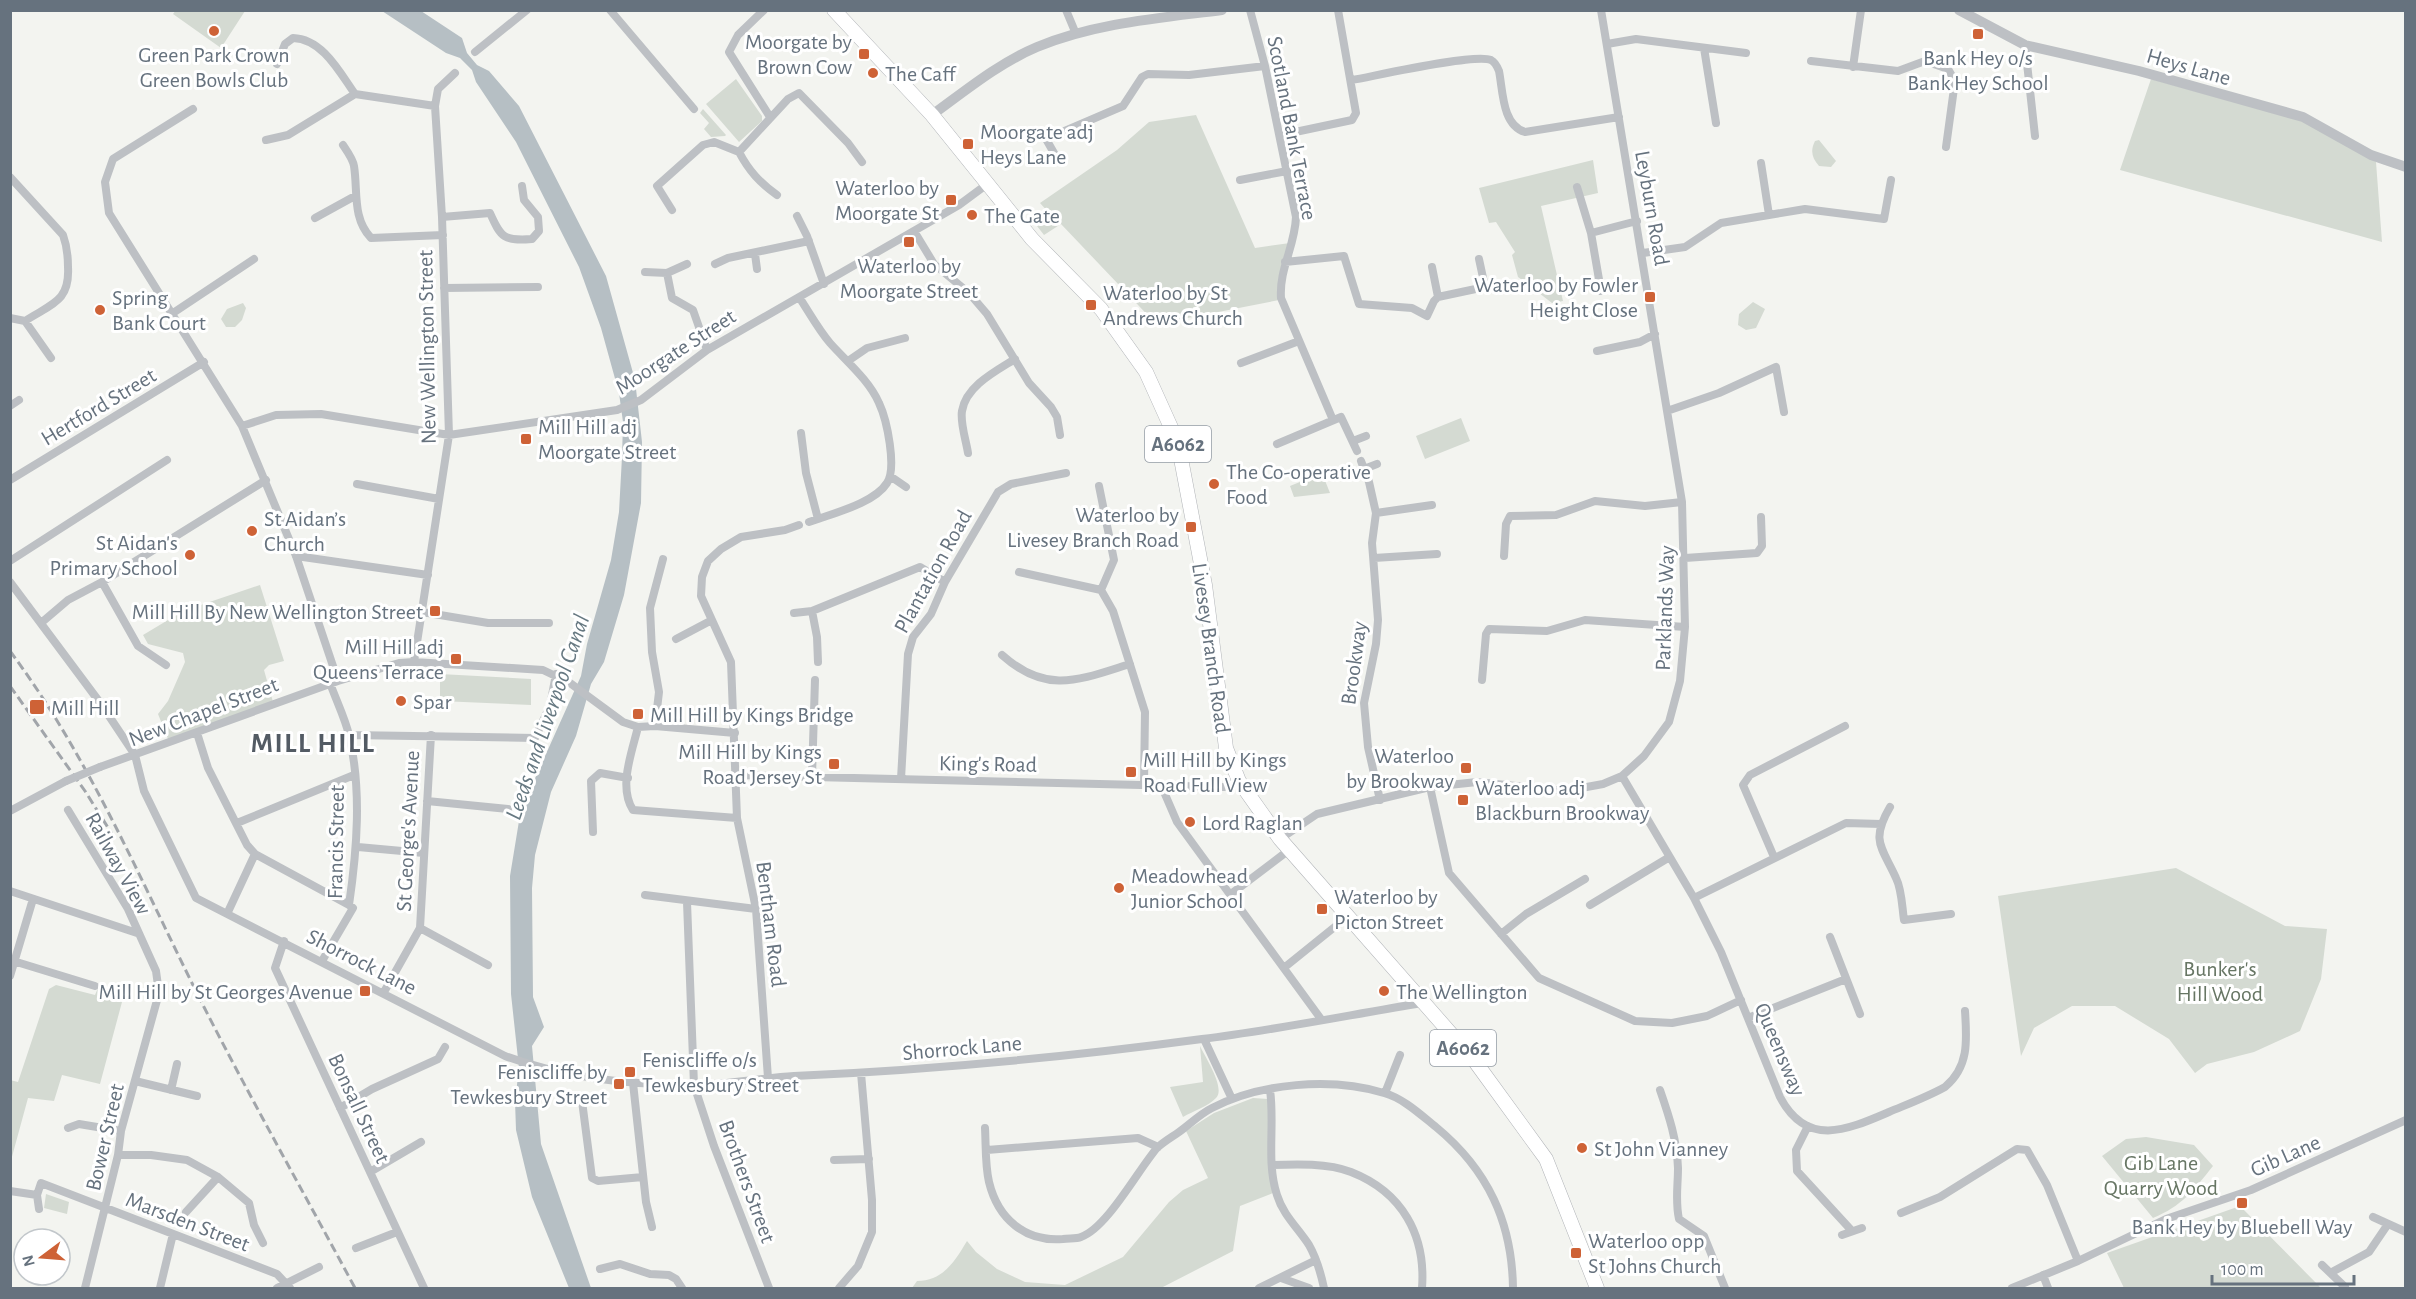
<svg xmlns="http://www.w3.org/2000/svg" width="2416" height="1299" font-family="'Alegreya Sans',sans-serif">
<style>
.green{fill:#d4dad2}
.water{fill:#b6bfc4}
.lines{fill:none;stroke-linecap:round;stroke-linejoin:round}
.primary-casing{stroke:#b1b4b8;stroke-width:15}
.minor{stroke:#bdc0c4;stroke-width:8}
.tertiary{stroke:#bdc0c4;stroke-width:10}
.primary{stroke:#fff;stroke-width:14}
.rail{stroke:#a1a5aa;stroke-width:3;stroke-dasharray:9 4.5;stroke-linecap:butt}
.minor-bridge{stroke:#bdc0c4;stroke-width:8}
.poi-dot{fill:#ce6236;stroke:#fff;stroke-width:2}
.labels{text-anchor:middle;stroke-width:6;stroke-linejoin:round;paint-order:stroke}
.shield{fill:#fff;stroke:#949ca5;stroke-width:1.5}
.shield-label{font-size:21px;font-weight:bold;fill:#66727e}
.poi-label{font-size:22px;fill:#66727e;stroke:#fff;text-anchor:start}
.street-label{font-size:22px;fill:#66727e;stroke:#fff}
.park-label{font-size:22px;fill:#677664;stroke:#fff}
.water-label{font-size:24px;font-style:italic;fill:#677982;stroke:#fff}
.district-label{font-size:28px;font-weight:bold;letter-spacing:1.5px;fill:#535b64;stroke:#fff}
</style>
<rect width="100%" height="100%" fill="#f3f4f0"/>
<path class="green" d="M176,10H245V11L221,48L173,14Z
M736,79L762,116V121L739,142L706,104Z
M2151,79L2302,121L2376,162L2382,242L2120,170Z
M703,109L726,135L725,136L711,137L704,129L709,123L700,113Z
M1196,115L1255,248L1290,243L1279,300L1162,323L1158,326L1061,224L1044,235L1037,226L1049,213L1040,203L1117,150L1149,122Z
M1819,140L1836,161L1831,167L1819,166C1812,158 1810,151 1815,141Z
M1593,160L1598,193L1541,206L1563,301L1552,303L1518,277L1512,255L1515,252L1496,222L1489,223L1479,188Z
M1753,302L1765,309L1756,328L1746,330L1738,325L1739,314Z
M243,303L246,308L242,320L235,327H226L221,319L227,309Z
M1461,418L1470,441L1425,459L1416,436Z
M1322,473L1330,493L1294,497L1290,486Z
M260,585L284,661L269,665L264,670L273,702L168,739L158,714L168,701L185,662L183,653L148,644L143,635L183,611Z
M440,674L531,679V705L440,701Z
M2176,868L2285,926L2327,929L2321,979L2300,1031L2254,1052L2207,1064L2195,1073L2169,1039L2115,1006H2072L2034,1028L2021,1056L1998,896Z
M56,985L95,995L98,988L122,1002L100,1084L62,1075L54,1101L28,1098L10,1164V1080L18,1082L49,989Z
M1200,1046C1205,1057 1226,1088 1216,1098C1209,1106 1193,1111 1183,1117L1170,1087L1203,1082Z
M1253,1098L1268,1099L1273,1193L1240,1206L1233,1251L1161,1288H912L917,1281C943,1281 955,1261 967,1241L976,1252L997,1269L1025,1282L1065,1285L1123,1257L1169,1202L1183,1190L1208,1178L1186,1131L1214,1113Z
M2146,1137L2194,1145L2213,1166C2193,1191 2182,1206 2153,1218L2102,1156L2126,1139Z
M46,1194L69,1202L67,1214L44,1208Z
M2240,1206L2321,1288H2124L2107,1253Z"/>
<path class="water" d="M382,11H421L462,38L467,53L477,65L489,71L519,106L606,276L635,380L642,442L641,503L624,595L604,662L591,684L576,736L551,792L535,855L532,888L533,997L544,1027L532,1046L541,1144L591,1288H569L532,1197L516,1130L515,1101L519,1068L511,994L510,876L519,821L528,794L581,676L587,644L611,560L619,512L622,457L623,422L619,393L601,328L579,267L516,142L476,82L472,70L460,58L446,53Z"/>
<g class="lines">
<g class="primary-casing">
<path id="primary" d="M834,10L932,115L1032,239L1101,309L1146,372L1178,443L1205,585L1226,748L1239,781L1280,839L1474,1060L1546,1159L1597,1288"/>
</g>
<path class="minor" d="M610,10L694,109
M764,10L738,35L729,52L770,117
M1066,10L1076,34
M1250,10L1265,66L1296,217C1295,246 1279,269 1281,298L1333,420
M1607,44L1636,39L1746,53
M2025,45L2035,136
M1704,48L1716,123
M475,52L527,10
M1811,61L1898,71L1925,61L1948,69L1955,81L1946,147
M277,64L285,44L293,38C323,39 340,73 355,94
M1853,67L1861,10
M1352,80C1375,76 1475,53 1491,60C1495,62 1497,66 1499,71C1503,91 1502,125 1525,132L1619,117
M193,109L113,159L105,182L109,213L242,426L296,556L338,681
M1281,135L1352,120L1356,113L1338,10
M266,140L288,135L355,94L435,106
M343,145C347,151 353,159 354,166C358,191 352,218 371,238L443,235
M739,152L788,99L799,93L848,143L862,162
M739,152C749,171 760,183 777,195
M1054,153L1046,139L1123,106L1142,77L1148,74L1189,75L1265,66
M1761,163L1769,215
M10,177L63,235C67,246 68,256 68,267C70,302 51,304 25,321L10,318
M1240,180L1287,171
M1577,187L1591,233
M672,210L657,186L703,145L714,142L739,152
M797,216L807,236L824,284
M442,217L490,213C501,238 504,241 532,239L539,231L538,217L524,200L522,186
M315,218L355,196
M914,231L934,264L969,293L987,314L1029,383L1051,407L1057,417L1060,435
M1643,253L1685,247L1721,223L1805,209L1884,219L1891,180
M755,254L757,269
M1479,259L1485,287
M1285,262L1344,256L1359,304L1412,308L1427,316L1434,301L1438,297L1432,267
M715,264L728,258L809,241
M645,272L667,273L687,264
M667,273L672,298L693,310L707,350
M444,288L538,287
M1601,291L1591,233L1637,221
M799,297C809,312 818,329 830,343C846,361 869,380 879,403C887,420 897,468 887,483C875,502 838,512 818,519L806,473L801,433
M1438,297L1499,284
M173,313L254,259
M25,321L51,358
M1597,351L1640,342L1655,334
M848,361L867,348L905,338
M1241,363L1299,341
M10,406L19,400
M1667,411L1719,393L1776,367L1784,412
M242,426L276,415L321,414L449,435L617,410L641,400L707,350L959,205L986,185
M1353,441L1366,436
M1277,444L1341,417L1357,451
M968,453C966,440 960,423 962,411C966,386 996,371 1015,359
M1361,461L1369,482L1376,513L1372,543L1378,620L1376,644L1364,703L1368,747L1380,800
M1364,469L1377,464
M890,476L906,487
M10,480L204,362
M357,484L439,499
M1099,486L1114,560L1101,590
M1376,513L1432,505
M809,522L818,519
M296,556L428,575
M1504,556L1506,524L1510,516L1556,515L1595,501L1645,506L1682,502
M1374,558L1437,554
M1685,558L1757,553L1762,546L1761,517
M10,561L167,460
M1019,572L1101,590L1113,611L1145,712L1144,785
M10,582L101,704L135,755L144,791L196,898L505,1056C564,1078 629,1085 692,1085C726,1085 760,1078 794,1076C930,1070 1067,1057 1202,1039C1276,1030 1349,1015 1422,1003
M102,582L138,646L166,665
M812,611L817,637L818,662
M422,612L488,623H549
M794,613L812,611L920,567L945,582
M41,623L68,600L102,582L266,480
M676,639L712,620
M1002,655C1047,695 1079,680 1130,664
M414,662L449,435L442,217L435,106L438,89L455,73
M1482,680L1486,634L1489,629L1547,631L1585,620L1685,627
M655,726L659,692L652,652L650,608L663,559
M638,727C632,752 618,787 633,810L737,818
M197,733L208,768L247,845L255,854L349,905
M349,735L535,738L550,706L556,674
M100,767L338,681L399,663L414,662L543,670L570,683L623,722L638,727L655,726L735,733
M735,775L1224,787L1239,781
M812,776L815,680
M1622,776L1694,898L1721,952L1780,1097C1807,1148 1847,1130 1889,1112C1908,1104 1927,1097 1945,1087C1969,1067 1967,1041 1965,1011
M901,779L908,654L913,637L931,614L945,582L998,492L1011,484L1066,473
M1161,785L1177,822L1321,1019
M1430,787L1449,873L1539,978L1635,1021L1672,1023L1707,1016L1741,1000
M427,801L508,809
M1890,807C1870,841 1882,847 1896,878C1902,890 1902,907 1904,920L1951,914
M68,810L128,909L156,971L159,993L121,1131L118,1155L85,1288
M10,811L66,781
M237,823L354,775
M593,832L591,781L600,773L628,778
M1280,839L1317,814L1430,787L1477,782L1565,791L1603,784L1622,776L1644,756L1669,722L1680,681L1685,627L1682,502L1601,10
M358,847L424,853
M1774,857L1743,785L1750,775L1845,726
M10,891L137,933
M1231,894L1289,850
M645,895L756,909
M1694,898L1846,823L1881,824
M687,902L694,1085L714,1146L769,1288
M1590,905L1668,858
M227,914L255,854
M420,928L488,965
M1501,934L1526,914L1585,879
M1830,937L1860,1014
M284,941L275,968L424,1288
M10,960L95,986
M322,961L353,908L349,905C357,850 362,790 349,735C345,718 336,700 330,683
M1285,967L1347,917
M10,976L33,899
M384,992L420,928L431,735
M1748,1018L1846,979
M1204,1039L1232,1099
M768,1078L756,909L737,818L731,662L701,596L702,577L708,561L721,549L741,537L785,530L799,525
M135,1081L197,1096
M633,1083L646,1202L652,1227
M171,1090L177,1064
M1270,1090C1275,1124 1266,1162 1277,1195C1283,1215 1298,1228 1309,1245C1317,1259 1321,1274 1324,1288
M1660,1090C1669,1116 1677,1140 1678,1168C1678,1186 1675,1201 1679,1219L1704,1236L1725,1288
M1385,1093L1400,1055
M582,1101L592,1178L598,1181L643,1177
M340,1108L372,1089L438,1059L445,1047
M1808,1126L1796,1150L1797,1171L1852,1231
M68,1128L79,1124L121,1131
M985,1128C986,1146 985,1165 989,1182C998,1219 1025,1242 1063,1239C1069,1238 1076,1239 1081,1237C1107,1228 1138,1170 1157,1148C1163,1142 1172,1137 1179,1132C1190,1124 1200,1114 1212,1108C1260,1083 1331,1077 1384,1093C1403,1098 1421,1115 1436,1127C1488,1170 1512,1222 1513,1288
M987,1150L1138,1138L1158,1147
M118,1155H151L187,1160L218,1177L249,1203L254,1225L263,1243
M834,1160L869,1159
M1272,1165C1296,1164 1328,1163 1351,1172C1402,1192 1426,1235 1422,1288
M370,1172L421,1142
M10,1191L37,1195
M39,1209L37,1195L41,1183L277,1274L290,1288
M186,1212L218,1177
M1901,1213L1940,1197L2017,1149L2027,1150L2047,1185L2078,1261
M2373,1217L2406,1232
M1842,1235L1862,1228
M356,1248L397,1232
M2322,1265L2345,1287
M600,1269L620,1264L650,1274L669,1275L676,1279L682,1288
M2332,1272L2369,1252L2388,1224
M2043,1275L2048,1288
M1281,1278L1309,1288
M160,1288L173,1234
M277,1288L319,1267
M839,1288L858,1266L872,1232V1200L861,1073
M1259,1288L1316,1260
M2012,1288L2078,1261L2166,1219L2251,1190L2406,1120"/>
<path class="tertiary" d="M1959,10L2025,45L2139,71L2303,117L2371,155L2406,167
M932,115C965,91 999,63 1037,47C1095,23 1160,18 1222,10"/>
<use href="#primary" class="primary"/>
<path class="rail" d="M10,651C92,761 143,887 205,1009C253,1103 305,1195 355,1288
M10,686L85,791L112,834"/>
<path class="minor-bridge" d="M66,781L100,767"/>
</g>
<g class="poi-dot">
<circle cx="214" cy="31" r="6"/>
<rect x="1972" y="28" width="12" height="12" rx="3"/>
<rect x="858" y="48" width="12" height="12" rx="3"/>
<circle cx="873" cy="73" r="6"/>
<rect x="962" y="138" width="12" height="12" rx="3"/>
<rect x="945" y="194" width="12" height="12" rx="3"/>
<circle cx="972" cy="215" r="6"/>
<rect x="903" y="236" width="12" height="12" rx="3"/>
<rect x="1644" y="291" width="12" height="12" rx="3"/>
<rect x="1085" y="299" width="12" height="12" rx="3"/>
<circle cx="100" cy="310" r="6"/>
<rect x="520" y="433" width="12" height="12" rx="3"/>
<circle cx="1214" cy="484" r="6"/>
<rect x="1185" y="521" width="12" height="12" rx="3"/>
<circle cx="252" cy="531" r="6"/>
<circle cx="190" cy="555" r="6"/>
<rect x="429" y="605" width="12" height="12" rx="3"/>
<rect x="450" y="653" width="12" height="12" rx="3"/>
<circle cx="401" cy="701" r="6"/>
<rect x="29" y="699" width="16" height="16" rx="3"/>
<rect x="632" y="708" width="12" height="12" rx="3"/>
<rect x="828" y="758" width="12" height="12" rx="3"/>
<rect x="1460" y="762" width="12" height="12" rx="3"/>
<rect x="1125" y="766" width="12" height="12" rx="3"/>
<rect x="1457" y="794" width="12" height="12" rx="3"/>
<circle cx="1190" cy="822" r="6"/>
<circle cx="1119" cy="888" r="6"/>
<rect x="1316" y="903" width="12" height="12" rx="3"/>
<rect x="359" y="985" width="12" height="12" rx="3"/>
<circle cx="1384" cy="991" r="6"/>
<rect x="624" y="1066" width="12" height="12" rx="3"/>
<rect x="613" y="1078" width="12" height="12" rx="3"/>
<circle cx="1582" cy="1148" r="6"/>
<rect x="2236" y="1197" width="12" height="12" rx="3"/>
<rect x="1570" y="1247" width="12" height="12" rx="3"/>
</g>
<g class="labels">
<g class="shield">
<rect x="1145" y="426" width="66" height="36" rx="4.5"/>
<rect x="1430" y="1030" width="66" height="36" rx="4.5"/>
</g>
<g class="shield-label">
<text x="1178" y="451">A6062</text>
<text x="1463" y="1055">A6062</text>
</g>
<g class="poi-label">
<text x="852" y="49" text-anchor="end">Moorgate by<tspan x="852" dy="25">Brown Cow</tspan></text>
<text x="214" y="62" text-anchor="middle">Green Park Crown<tspan x="214" dy="25">Green Bowls Club</tspan></text>
<text x="1978" y="65" text-anchor="middle">Bank Hey o/s<tspan x="1978" dy="25">Bank Hey School</tspan></text>
<text x="885" y="81">The Caff</text>
<text x="980" y="139">Moorgate adj<tspan x="980" dy="25">Heys Lane</tspan></text>
<text x="939" y="195" text-anchor="end">Waterloo by<tspan x="939" dy="25">Moorgate St</tspan></text>
<text x="984" y="223">The Gate</text>
<text x="909" y="273" text-anchor="middle">Waterloo by<tspan x="909" dy="25">Moorgate Street</tspan></text>
<text x="1638" y="292" text-anchor="end">Waterloo by Fowler<tspan x="1638" dy="25">Height Close</tspan></text>
<text x="1103" y="300">Waterloo by St<tspan x="1103" dy="25">Andrews Church</tspan></text>
<text x="112" y="305">Spring<tspan x="112" dy="25">Bank Court</tspan></text>
<text x="538" y="434">Mill Hill adj<tspan x="538" dy="25">Moorgate Street</tspan></text>
<text x="1226" y="479">The Co-operative<tspan x="1226" dy="25">Food</tspan></text>
<text x="1179" y="522" text-anchor="end">Waterloo by<tspan x="1179" dy="25">Livesey Branch Road</tspan></text>
<text x="264" y="526">St Aidan’s<tspan x="264" dy="25">Church</tspan></text>
<text x="178" y="550" text-anchor="end">St Aidan's<tspan x="178" dy="25">Primary School</tspan></text>
<text x="423" y="619" text-anchor="end">Mill Hill By New Wellington Street</text>
<text x="444" y="654" text-anchor="end">Mill Hill adj<tspan x="444" dy="25">Queens Terrace</tspan></text>
<text x="413" y="709">Spar</text>
<text x="51" y="715">Mill Hill</text>
<text x="650" y="722">Mill Hill by Kings Bridge</text>
<text x="822" y="759" text-anchor="end">Mill Hill by Kings<tspan x="822" dy="25">Road Jersey St</tspan></text>
<text x="1454" y="763" text-anchor="end">Waterloo<tspan x="1454" dy="25">by Brookway</tspan></text>
<text x="1143" y="767">Mill Hill by Kings<tspan x="1143" dy="25">Road Full View</tspan></text>
<text x="1475" y="795">Waterloo adj<tspan x="1475" dy="25">Blackburn Brookway</tspan></text>
<text x="1202" y="830">Lord Raglan</text>
<text x="1131" y="883">Meadowhead<tspan x="1131" dy="25">Junior School</tspan></text>
<text x="1334" y="904">Waterloo by<tspan x="1334" dy="25">Picton Street</tspan></text>
<text x="353" y="999" text-anchor="end">Mill Hill by St Georges Avenue</text>
<text x="1396" y="999">The Wellington</text>
<text x="642" y="1067">Feniscliffe o/s<tspan x="642" dy="25">Tewkesbury Street</tspan></text>
<text x="607" y="1079" text-anchor="end">Feniscliffe by<tspan x="607" dy="25">Tewkesbury Street</tspan></text>
<text x="1594" y="1156">St John Vianney</text>
<text x="2242" y="1234" text-anchor="middle">Bank Hey by Bluebell Way</text>
<text x="1588" y="1248">Waterloo opp<tspan x="1588" dy="25">St Johns Church</tspan></text>
</g>
<g class="street-label">
<text transform="translate(2189 66) rotate(16)" y="8">Heys Lane</text>
<text transform="translate(1293 128) rotate(79)" y="8">Scotland Bank Terrace</text>
<text transform="translate(1653 208) rotate(80)" y="8">Leyburn Road</text>
<text transform="translate(426 347) rotate(-91)" y="8">New Wellington Street</text>
<text transform="translate(675 351) rotate(-33)" y="8">Moorgate Street</text>
<text transform="translate(98 406) rotate(-31)" y="8">Hertford Street</text>
<text transform="translate(932 571) rotate(-61)" y="8">Plantation Road</text>
<text transform="translate(1664 608) rotate(-88)" y="8">Parklands Way</text>
<text transform="translate(1212 648) rotate(82)" y="8">Livesey Branch Road</text>
<text transform="translate(1353 663) rotate(-82)" y="8">Brookway</text>
<text transform="translate(203 711) rotate(-21)" y="8">New Chapel Street</text>
<text transform="translate(988 763) rotate(1)" y="8">King's Road</text>
<text transform="translate(407 831) rotate(-87)" y="8">St George's Avenue</text>
<text transform="translate(335 842) rotate(-89)" y="8">Francis Street</text>
<text transform="translate(119 863) rotate(61)" y="8">Railway View</text>
<text transform="translate(772 924) rotate(83)" y="8">Bentham Road</text>
<text transform="translate(362 961) rotate(27)" y="8">Shorrock Lane</text>
<text transform="translate(962 1047) rotate(-5)" y="8">Shorrock Lane</text>
<text transform="translate(1781 1049) rotate(67)" y="8">Queensway</text>
<text transform="translate(360 1108) rotate(65)" y="8">Bonsall Street</text>
<text transform="translate(104 1137) rotate(-77)" y="8">Bower Street</text>
<text transform="translate(2285 1155) rotate(-24)" y="8">Gib Lane</text>
<text transform="translate(748 1181) rotate(70)" y="8">Brothers Street</text>
<text transform="translate(188 1221) rotate(21)" y="8">Marsden Street</text>
</g>
<g class="park-label">
<text x="2220" y="976">Bunker's<tspan x="2220" dy="25">Hill Wood</tspan></text>
<text x="2161" y="1170">Gib Lane<tspan x="2161" dy="25">Quarry Wood</tspan></text>
</g>
<g class="water-label">
<text transform="translate(547 717) rotate(-71)" y="8">Leeds and Liverpool Canal</text>
</g>
<g class="district-label">
<text x="313" y="752">MILL HILL</text>
</g>
</g>
<rect width="2416" height="1299" fill="none" stroke="#66727e" stroke-width="24"/>
<g transform="translate(42 1257) rotate(254)"><circle r="28" fill="#ffffff" stroke="#c2c7cb" stroke-width="1.5"/>
<path d="M0-4.5L10 22L0 15L-10 22Z" fill="#ce6236"/>
<text y="-9" font-size="16" font-weight="bold" text-anchor="middle" fill="#66727e">N</text>
</g>
<path d="M2212 1275v9h142v-9" fill="none" stroke="#66727e" stroke-width="3"/>
<text x="2221" y="1275" font-size="18" fill="#66727e" stroke="#ffffff" stroke-width="4.5" paint-order="stroke">100 m</text>
</svg>
